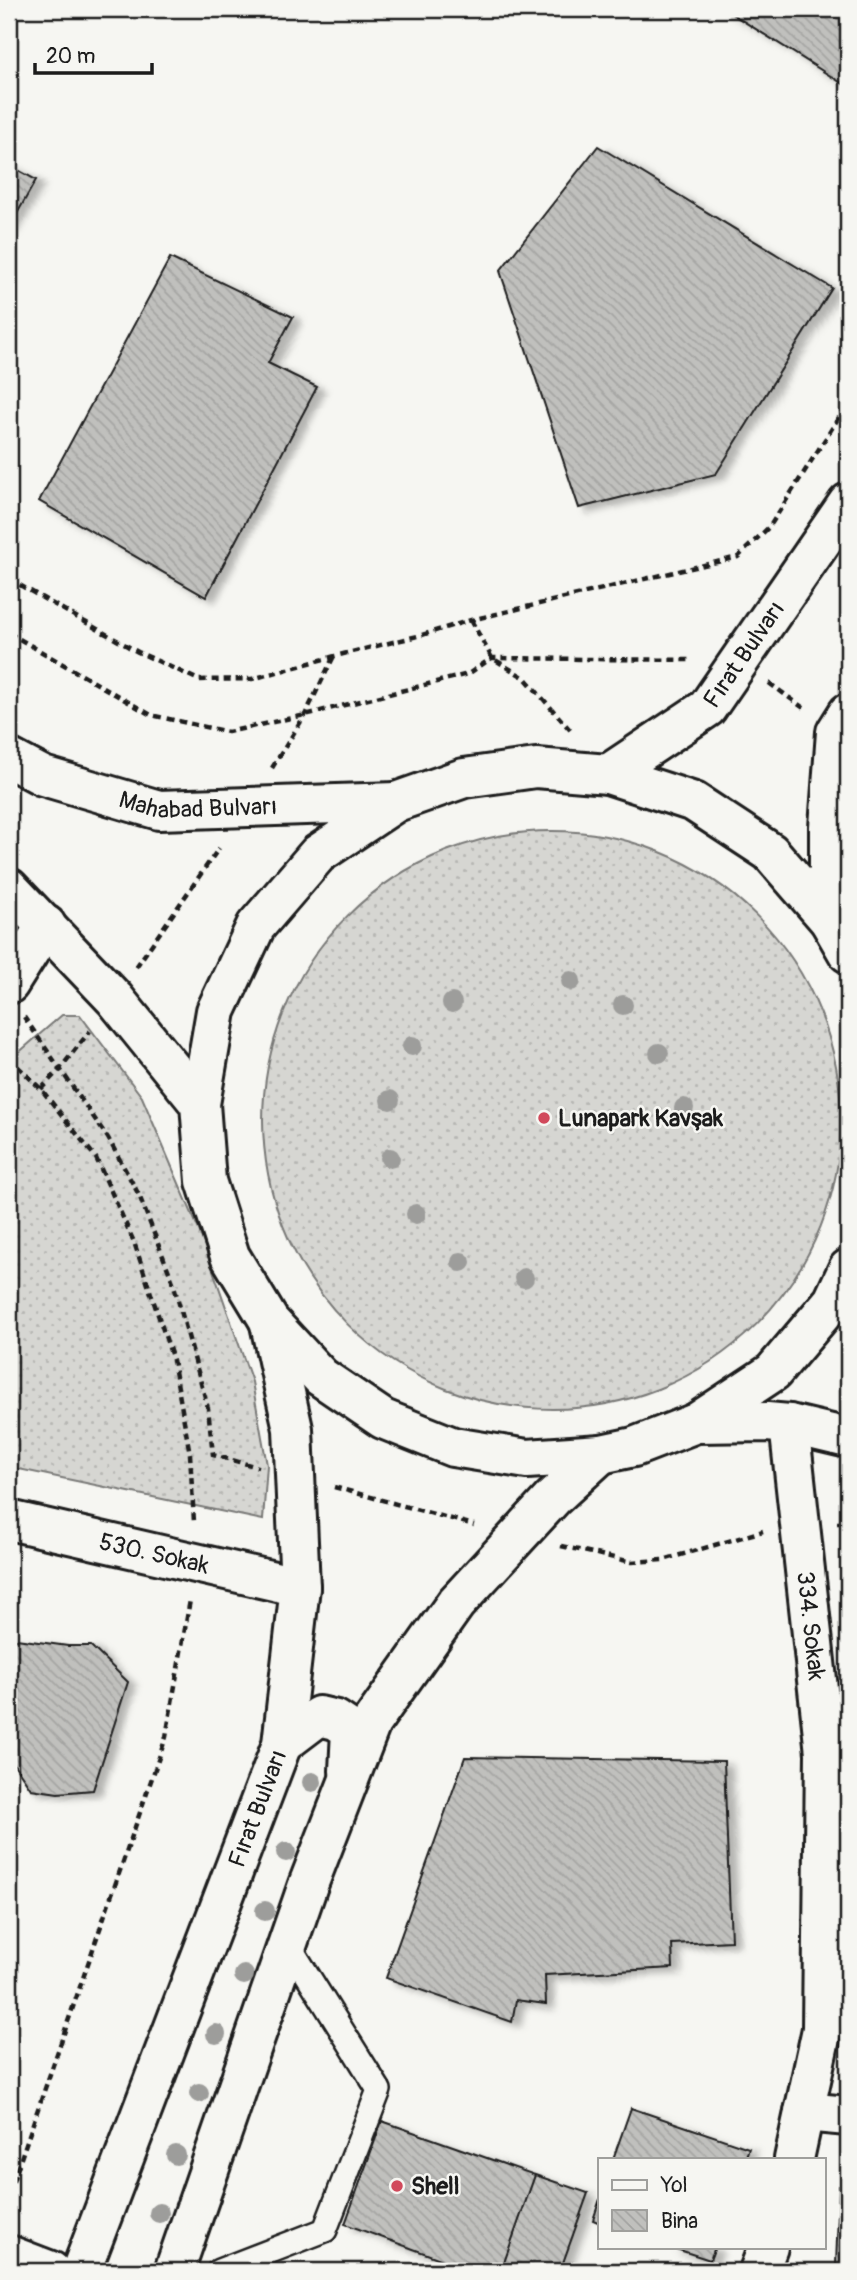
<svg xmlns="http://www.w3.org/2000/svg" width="857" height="2280" font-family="Pangolin,sans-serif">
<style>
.grass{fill:url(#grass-dots);stroke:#797977;stroke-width:2}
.building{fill:url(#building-back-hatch);stroke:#1c1c1c;stroke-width:2;filter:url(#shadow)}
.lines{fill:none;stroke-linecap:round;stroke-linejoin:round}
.service-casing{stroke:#1c1c1c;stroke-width:28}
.minor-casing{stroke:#1c1c1c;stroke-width:44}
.primary-casing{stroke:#1c1c1c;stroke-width:44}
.path{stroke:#1c1c1c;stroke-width:4.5;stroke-dasharray:7 5;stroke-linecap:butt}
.service{stroke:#f6f6f2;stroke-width:23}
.minor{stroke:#f6f6f2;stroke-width:38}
.primary{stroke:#f6f6f2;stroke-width:38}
.tree{fill:#9d9d9b}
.poi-dot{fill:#d1495b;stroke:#f6f6f2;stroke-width:2.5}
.labels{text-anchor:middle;stroke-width:5;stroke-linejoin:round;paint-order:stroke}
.street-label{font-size:24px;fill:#1c1c1c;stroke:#f6f6f2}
.poi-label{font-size:24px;font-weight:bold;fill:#1c1c1c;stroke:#f6f6f2;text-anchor:start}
</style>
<defs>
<pattern id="grass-dots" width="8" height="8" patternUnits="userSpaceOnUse" patternTransform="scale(1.75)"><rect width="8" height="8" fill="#d6d6d2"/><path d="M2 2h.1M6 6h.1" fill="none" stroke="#b7b7b4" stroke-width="1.8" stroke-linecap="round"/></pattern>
<pattern id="building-back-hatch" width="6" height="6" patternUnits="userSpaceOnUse" patternTransform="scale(1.75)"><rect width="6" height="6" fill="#c0c0bd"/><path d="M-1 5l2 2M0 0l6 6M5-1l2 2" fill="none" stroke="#a4a4a2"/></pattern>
<filter id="shadow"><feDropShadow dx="8" dy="4.5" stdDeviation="3.5" flood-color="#0004"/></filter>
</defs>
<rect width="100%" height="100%" fill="#f6f6f2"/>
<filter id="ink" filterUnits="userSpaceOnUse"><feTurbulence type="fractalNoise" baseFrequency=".0143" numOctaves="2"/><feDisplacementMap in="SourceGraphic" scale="14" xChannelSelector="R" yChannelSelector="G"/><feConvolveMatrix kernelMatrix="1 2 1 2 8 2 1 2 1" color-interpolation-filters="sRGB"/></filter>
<g filter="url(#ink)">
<path class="grass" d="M263 1120a289 289 0 1 1 578 0a289 289 0 1 1-578 0Z
M62,1015H80L142,1097L199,1230L252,1382L267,1465L263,1520L9,1467V1061Z"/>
<path class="building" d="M724,9H848V87Z
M598,146L832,288L716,474L579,508L500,271Z
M9,165L36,180L9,228Z
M170,258L293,317L268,363L317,387L206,597L39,501Z
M9,1638L68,1646H91L128,1682L93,1790L58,1793L31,1789L9,1757Z
M465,1757L724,1761L731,1941L672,1944L673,1968L545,1975L546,2004L516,2000L512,2022L386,1978Z
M836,1873H848V1935H836Z
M631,2108L749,2148L745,2159H613Z
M382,2121L535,2175L501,2271H473L345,2224Z
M535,2175L588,2193L560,2271H501Z
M839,2186H848V2266L836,2265Z
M600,2199V2223L593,2220Z
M670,2247H715L710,2260Z"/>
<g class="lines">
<g class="service-casing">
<path id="service" d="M219,2271L325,2230L379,2090L288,1944"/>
</g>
<g class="minor-casing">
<g id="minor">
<path d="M9,984L46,925"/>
<path id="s1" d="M789,1424L825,1753L822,2029L794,2159"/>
<path id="s2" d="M9,1520L300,1587"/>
<path d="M804,2112L848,2116"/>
<path d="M9,2255L51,2271"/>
<path d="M759,2271L768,2247"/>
</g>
</g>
<g class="primary-casing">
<g id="primary">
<path id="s3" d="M9,758L43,776L159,810L396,802"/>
<path id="s4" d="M608,774L707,708L848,503"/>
<path d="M9,888L115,999L200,1104"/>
<path d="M829,920V827L836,732L848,713"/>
<path d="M848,953L829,920L770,852L694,802L608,774L536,768L464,778L396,802L318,854L256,926L216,1011L200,1104L206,1181L230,1256L270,1322L321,1377L383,1419L453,1447L527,1459L601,1454L634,1447L696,1423L773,1372L833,1301L848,1269"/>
<path d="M696,1423L767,1422L789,1424L848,1438"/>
<path d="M282,1744L319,1716L336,1720L351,1730L349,1771"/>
<path id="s5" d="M81,2271L282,1744L300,1587L293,1429L270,1324"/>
<path d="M174,2271L308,1885L371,1723L456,1603L553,1498L601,1454"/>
</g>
</g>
<path class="path" d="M9,579L138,652L199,680L252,679L335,656L422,635L471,620L738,557L770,526L848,403
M471,620L492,658L525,678L571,731
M9,633L151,715L228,732L305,715L468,674L492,658L691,660
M769,683L805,709
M272,768L305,715L334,656
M136,967L219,848
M24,1017L108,1138L139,1195L173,1282L208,1408L213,1455L258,1467
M9,1058L41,1089L96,1158L134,1242L173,1360L190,1454L194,1522
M41,1089L59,1070L90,1031
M334,1487L474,1525
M837,1523H848
M561,1546L632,1562L663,1560L763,1531
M9,2193L166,1737L190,1600"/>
<use href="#service" class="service"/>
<use href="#minor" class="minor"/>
<use href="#primary" class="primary"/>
</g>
<g class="tree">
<circle cx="571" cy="981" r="10"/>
<circle cx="452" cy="1003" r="10"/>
<circle cx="623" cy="1005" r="10"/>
<circle cx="412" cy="1046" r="10"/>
<circle cx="659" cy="1053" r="10"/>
<circle cx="390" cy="1100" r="10"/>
<circle cx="684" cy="1108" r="10"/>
<circle cx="390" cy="1158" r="10"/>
<circle cx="416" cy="1214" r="10"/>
<circle cx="461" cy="1262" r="10"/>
<circle cx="524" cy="1278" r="10"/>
<circle cx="312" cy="1782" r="10"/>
<circle cx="286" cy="1852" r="10"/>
<circle cx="265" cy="1911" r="10"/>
<circle cx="244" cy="1975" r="10"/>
<circle cx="216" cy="2034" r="10"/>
<circle cx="199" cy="2093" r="10"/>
<circle cx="176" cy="2155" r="10"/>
<circle cx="159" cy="2213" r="10"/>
</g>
</g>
<g class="poi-dot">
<circle cx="544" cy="1118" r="7"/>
<circle cx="397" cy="2186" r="7"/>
</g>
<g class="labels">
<g class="street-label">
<text dy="8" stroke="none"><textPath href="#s4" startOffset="184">Fırat Bulvarı</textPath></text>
<text dy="8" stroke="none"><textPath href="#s3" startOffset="198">Mahabad Bulvarı</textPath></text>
<text dy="8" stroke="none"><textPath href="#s2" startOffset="149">530. Sokak</textPath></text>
<text dy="8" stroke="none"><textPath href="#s1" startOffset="203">334. Sokak</textPath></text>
<text dy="8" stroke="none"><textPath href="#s5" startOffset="495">Fırat Bulvarı</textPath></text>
</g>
<g class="poi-label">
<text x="558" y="1126">Lunapark Kavşak</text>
<text x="411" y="2194">Shell</text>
</g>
</g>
<rect width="857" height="2280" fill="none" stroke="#f6f6f2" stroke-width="35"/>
<rect x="18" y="18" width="822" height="2245" fill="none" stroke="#1c1c1c" stroke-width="2.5" filter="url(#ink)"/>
<rect x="598" y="2158" width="228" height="91" fill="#f6f6f2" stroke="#9f9f9c" stroke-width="2"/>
<rect x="612" y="2180" width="35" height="10" fill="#f6f6f2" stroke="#9f9f9c" stroke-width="2"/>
<text x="661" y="2192" font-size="21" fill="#1c1c1c">Yol</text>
<rect x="612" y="2210" width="35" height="21" fill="url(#building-back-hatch)" stroke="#9f9f9c" stroke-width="2"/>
<text x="661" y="2228" font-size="21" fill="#1c1c1c">Bina</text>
<path d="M35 63v10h117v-10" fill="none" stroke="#1c1c1c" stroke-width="3.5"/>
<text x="46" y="63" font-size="21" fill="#1c1c1c" stroke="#f6f6f2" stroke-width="5" paint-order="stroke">20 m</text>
</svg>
